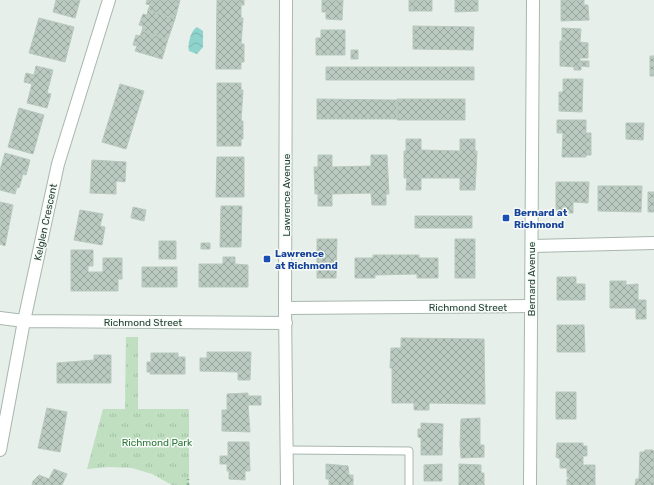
<svg xmlns="http://www.w3.org/2000/svg" width="654" height="485" font-family="Rubik,sans-serif">
<style>
.park{fill:url(#park-tufts)}
.water{fill:url(#water-waves)}
.building{fill:url(#building-cross-hatch);stroke:#b8c9be}
.lines{fill:none;stroke-linecap:round;stroke-linejoin:round}
.lane-casing{stroke:#a8b7af;stroke-width:9}
.street-casing{stroke:#a8b7af;stroke-width:14}
.secondary-casing{stroke:#a4baae;stroke-width:14}
.path{stroke:#86b29a;stroke-width:2.5;stroke-dasharray:2 3;stroke-linecap:butt}
.lane{stroke:#fff;stroke-width:7}
.street{stroke:#fff;stroke-width:12}
.secondary{stroke:#fff;stroke-width:12}
.transit-dot{fill:#1a4fb4;stroke:#f7fbf8;stroke-width:1.5}
.labels{text-anchor:middle;stroke-width:3;stroke-linejoin:round;paint-order:stroke}
.street-label{font-size:10px;fill:#244133;stroke:#f7fbf8}
.transit-label{font-size:10px;font-weight:bold;fill:#164399;stroke:#f7fbf8;text-anchor:start}
.park-label{font-size:10px;fill:#2e783a;stroke:#f7fbf8}
</style>
<defs>
<pattern id="park-tufts" width="24" height="20" patternUnits="userSpaceOnUse"><rect width="24" height="20" fill="#bfdfc0"/><path d="M3 7l-1-3M5 7V3M7 7l1-3M15 17l-1-3M17 17v-4M19 17l1-3" fill="none" stroke="#a4c1a5"/></pattern>
<pattern id="water-waves" width="16" height="10" patternUnits="userSpaceOnUse"><rect width="16" height="10" fill="#8fd3cd"/><path d="M0 5q4-4 8 0t8 0" fill="none" stroke="#7bb6b0"/></pattern>
<pattern id="building-cross-hatch" width="8" height="8" patternUnits="userSpaceOnUse"><rect width="8" height="8" fill="#bbcac1"/><path d="M0 0l8 8M0 8l8-8" fill="none" stroke="#98a69d"/></pattern>
</defs>
<rect width="100%" height="100%" fill="#e6efe9"/>
<path class="park" d="M126,337H138V409H189V485H172L152,474L132,468L109,467L87,469L103,409H125Z"/>
<path class="water" d="M197,27L203,31V47L197,54L189,51C187,45 191,30 197,27Z"/>
<path class="building" d="M56,0H80L75,18L53,12Z
M147,0H180L175,19L148,10L150,5L146,4Z
M217,0H244V5H241V18H243L241,44H244V62H241V69H216Z
M322,0H343L342,20L326,19V12H322Z
M409,0H432V11H409Z
M455,0H478V11L455,12Z
M561,0H584V5H588L589,20L561,21Z
M148,10L175,19L168,39L142,31L143,26L139,25L143,14L147,15Z
M39,18L74,27L65,62L29,53Z
M413,26L474,27L473,50L413,49Z
M562,28L581,29L580,42L588,43V58H580V61H589V67L581,66V70H574V67L560,66V41H562Z
M321,30H345V55H316V38H321Z
M142,31L168,39L162,59L135,51L137,46L133,45L136,35L140,36Z
M351,50H358V59H351Z
M650,56H654V76H650Z
M36,66L53,70L47,93L51,94L47,108L27,103L32,84L24,82L26,73L34,75Z
M326,67H474V80H326Z
M563,79H583L582,112L559,111V92H563Z
M217,83H241V90H243L241,121H243V139H241V146H217Z
M120,84L144,91L126,149L102,142Z
M317,99L397,100V119H317Z
M397,99H465V120H397Z
M19,108L44,115L33,154L8,147Z
M557,120H586V133H591V155H586V157H562L563,133H557Z
M626,123H644L643,140L626,139Z
M406,139H421V150L460,151V139H475V151H477L475,190H460V178H421V190H406L407,178H404V151H406Z
M5,153L30,160L26,175L23,174L19,188L17,187L15,194L0,190V170Z
M318,155H332V167L371,166V155H387L389,194H386V205H372L371,193L332,194V206H318V194H315L314,167H318Z
M217,157H244V197H216Z
M92,160L126,162L125,182L116,181V194L90,193Z
M556,182H589L588,203L573,202V213H556Z
M598,186H642L641,212L598,211Z
M648,192H654V212H648Z
M0,202L13,205L5,246L0,244Z
M221,206H242L241,247H220Z
M133,207L146,210L144,221L131,218Z
M80,210L103,214L100,226L105,227L102,245L74,240Z
M415,216H472V228H415Z
M317,239H337L336,278H317Z
M455,239H475V278H455Z
M159,241H176V259H159Z
M201,243H210V249H201Z
M71,250H93V266H88V272H103V258H122V279H118V291H71Z
M373,255H419V258H438V278H417V274L375,275V278H355V258H373Z
M223,257H235V264L248,265V287H199V264H223Z
M142,267H177V287H142Z
M557,277H576V284H585V300H557Z
M610,281H626V285L638,284V300H646V319H636V308H610Z
M557,325H584L585,352H557Z
M401,338L484,339L485,404L429,403V410H414V403H392V368H390L391,348H401Z
M207,352H251L250,380H238V372L200,371V358H207Z
M151,353H178V357H185V374H150V372H147V362H151Z
M94,355H111V383H57V363L94,360Z
M556,392H576V419H556Z
M248,393V396H261V405H248L250,432L222,431V410H227V394Z
M47,408L67,412L60,452L38,448Z
M480,418V445H484V457L461,458L460,445L461,419Z
M421,423L443,424L442,455H421V438L418,437V429H421Z
M228,442H249L250,471H245V480L229,479V471H227V464H220V456H228Z
M557,443H583V446H587V456H583V465H595V485H567V479H569V477H567V468H560V459L556,457Z
M645,450H653L654,453V485H635L636,479H639L640,452H644Z
M326,464L348,466L349,475H353V485H329V479H326Z
M442,464V481H424V465Z
M459,464L481,465V473H484V485H459Z
M54,469L67,474L62,485H32L33,481L39,475L49,479Z"/>
<g class="lines">
<g class="lane-casing">
<path id="lane" d="M288,450L409,451V485"/>
</g>
<g class="street-casing">
<path id="street" d="M286,0L285,308L287,485
M532,246L654,243
M285,308L531,306
M0,318L24,321L286,323
M0,450L24,321L58,164L109,0"/>
</g>
<g class="secondary-casing">
<path id="secondary" d="M530,485L533,0"/>
</g>
<path class="path" d="M188,485V479"/>
<use href="#lane" class="lane"/>
<use href="#street" class="street"/>
<use href="#secondary" class="secondary"/>
</g>
<g class="transit-dot">
<rect x="502" y="214" width="8" height="8" rx="2"/>
<rect x="263" y="255" width="8" height="8" rx="2"/>
</g>
<g class="labels">
<g class="street-label">
<text transform="translate(286 195) rotate(-90)" y="4">Lawrence Avenue</text>
<text transform="translate(45 222) rotate(-78)" y="4">Kelglen Crescent</text>
<text transform="translate(531 279) rotate(-90)" y="4">Bernard Avenue</text>
<text x="468" y="311">Richmond Street</text>
<text x="143" y="326">Richmond Street</text>
</g>
<g class="transit-label">
<text x="514" y="216">Bernard at<tspan x="514" dy="12">Richmond</tspan></text>
<text x="275" y="257">Lawrence<tspan x="275" dy="12">at Richmond</tspan></text>
</g>
<g class="park-label">
<text x="157" y="446">Richmond Park</text>
</g>
</g>
</svg>
